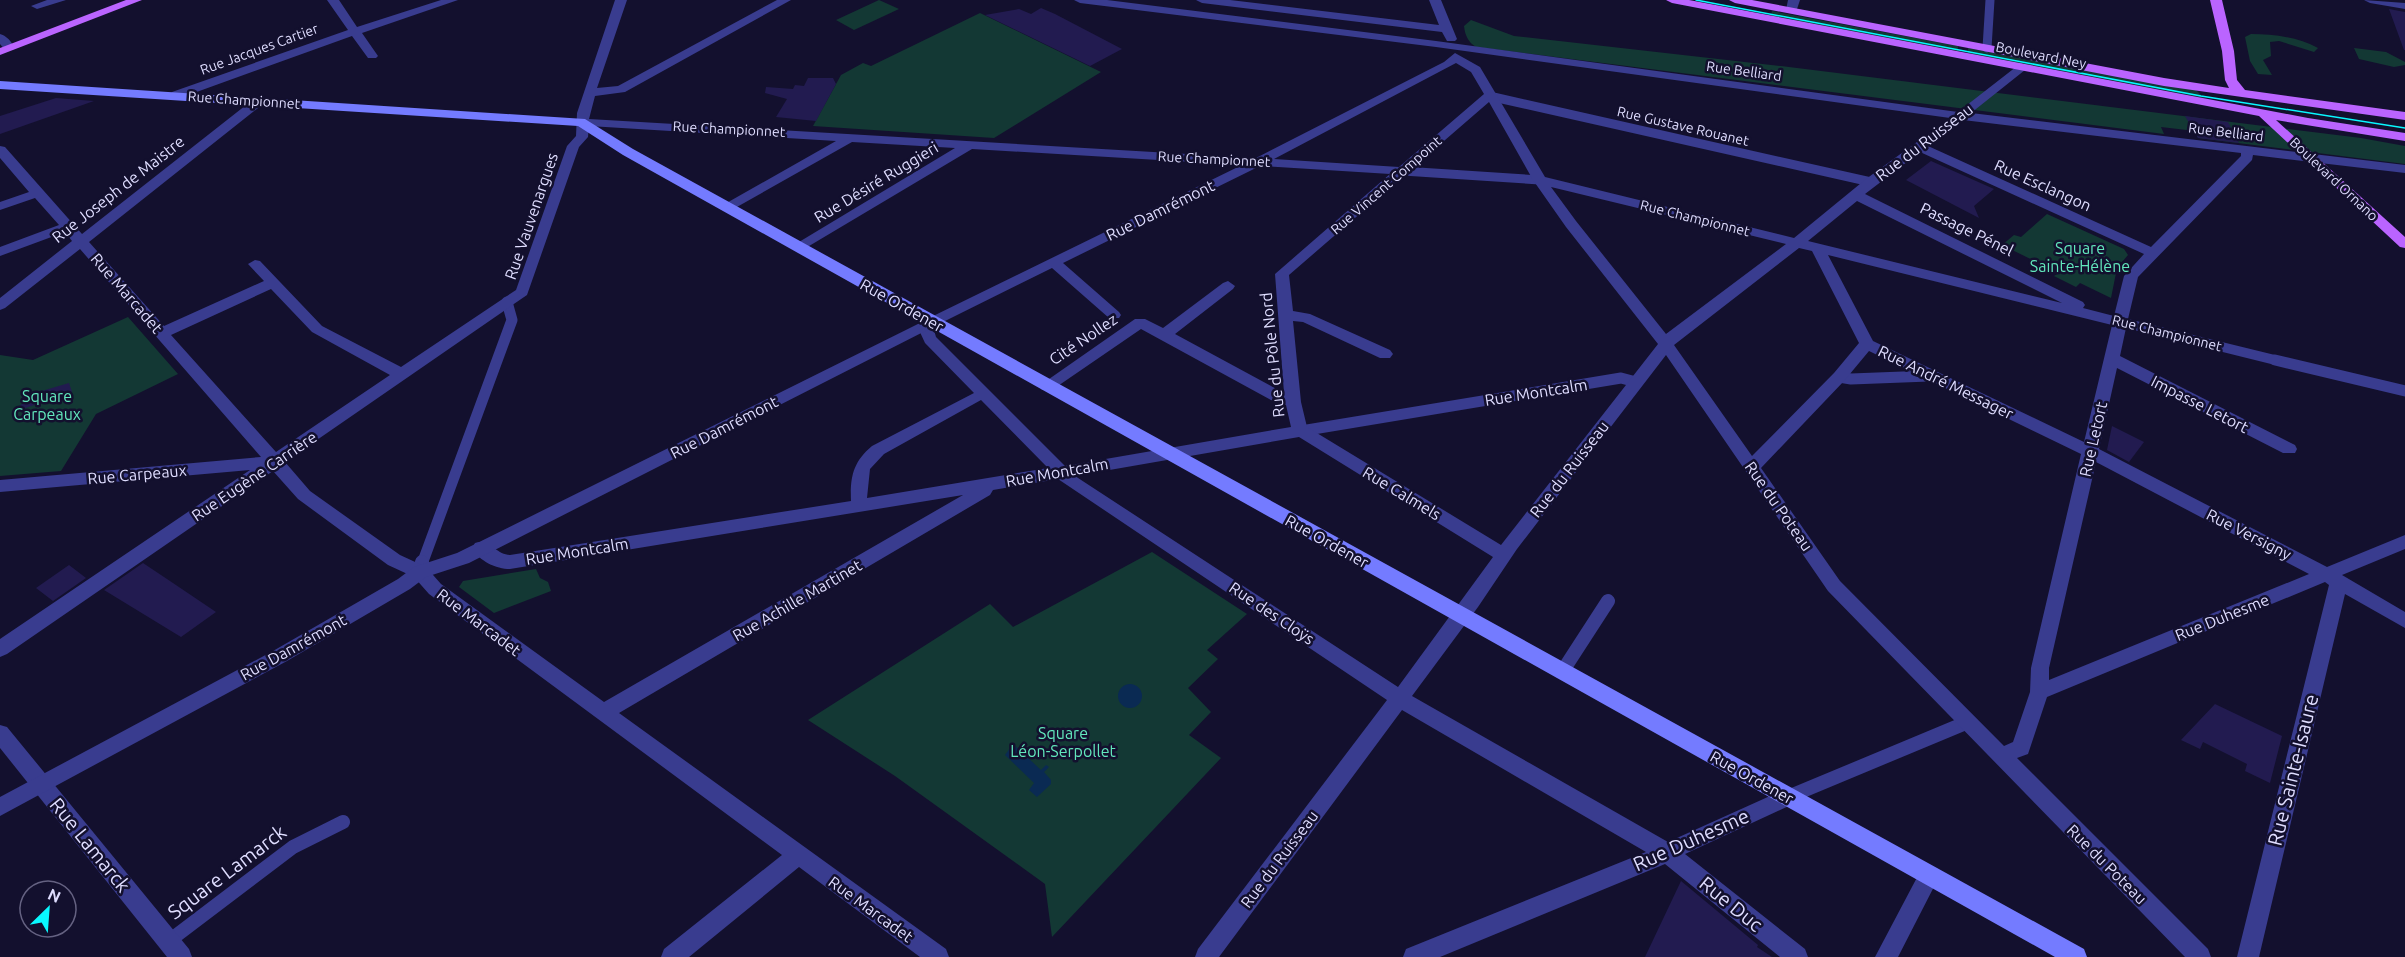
<svg xmlns="http://www.w3.org/2000/svg" width="2405" height="957" font-family="Ubuntu,sans-serif">
<style>
.green{fill:#133834}
.water{fill:#0a2a53}
.building{fill:#221b50}
.lines{fill:none;stroke-linecap:round;stroke-linejoin:round}
.pedestrian-far2{stroke:#393c8f;stroke-width:9}
.pedestrian-far1{stroke:#393c8f;stroke-width:11}
.pedestrian{stroke:#393c8f;stroke-width:14}
.minor{fill:#393c8f;fill-rule:evenodd}
.tertiary{fill:#393c8f;fill-rule:evenodd}
.secondary{fill:#747bff;fill-rule:evenodd}
.primary{fill:#ba64ff;fill-rule:evenodd}
.tram{stroke:#09f8ff;stroke-width:1.5}
.labels{text-anchor:middle;stroke-width:5;stroke-linejoin:round;paint-order:stroke}
.far-street-label{font-size:14px;fill:#dfddff;stroke:#13102e}
.street-label{font-size:16px;fill:#dfddff;stroke:#13102e}
.park-label{font-size:16px;fill:#62e7bc;stroke:#13102e}
.near-street-label{font-size:20px;fill:#dfddff;stroke:#13102e}
</style>
<rect width="100%" height="100%" fill="#13102e"/>
<path class="green" d="M879,0L899,9L854,30L836,20Z
M1772,11L1958,46V51L1774,17L1771,16Z
M980,13L1101,72L994,138L813,126L841,75L863,63L871,66Z
M1471,20L1514,36L1781,66L2361,138L2405,146V164L2198,138L2195,131L2161,127L2164,134L1476,47C1468,42 1465,35 1464,26Z
M2251,34C2273,34 2298,37 2318,48L2314,52L2279,41L2270,42L2271,56L2263,60L2272,75L2258,74L2250,61L2245,37Z
M1968,48L2195,89L2204,98L1971,54L1968,53Z
M2354,48L2386,52L2405,62V65L2394,67L2359,59Z
M2047,214L2124,249L2128,255L2117,268L2111,298L2080,283L2076,287L2054,276L2059,273L2002,245L2014,235L2021,237Z
M128,317L178,374L96,414L61,471L0,476V355L33,360Z
M1152,552L1247,614L1207,650L1218,659L1188,688L1211,712L1189,735L1221,758L1052,937L1045,884L895,776L808,720L990,604L1013,627Z
M536,569L540,578L548,582L551,591L494,613L459,587L463,581Z"/>
<path class="water" d="M1118 696a12 12 0 1 1 24 0a12 12 0 1 1-24 0Z
M1013,744L1041,770L1046,765L1049,767L1044,772L1051,780V784L1037,797L1029,790L1034,783L1005,755Z"/>
<path class="building" d="M1041,8L1055,14L1122,49L1090,66L985,15L1019,9L1031,14Z
M2389,9L2405,12V50H2404Z
M808,78H833L836,84L816,121L776,117L787,99L765,93L766,87L793,89L795,85L804,86Z
M56,98L94,101L0,134V116Z
M2185,116L2228,122L2239,143L2198,138Z
M1931,161L1994,189L1974,206L1979,218L1906,180Z
M69,383L72,392L11,413L35,393Z
M2112,426L2144,442L2129,462L2107,450Z
M143,563L167,579L216,612L181,637L104,590Z
M69,565L86,578L53,601L36,588Z
M2215,704L2282,736L2270,783L2245,771L2247,764L2203,742L2200,749L2181,740Z
M1681,881L1758,945L1757,947L1772,957H1645Z"/>
<g class="lines">
<path class="pedestrian-far2" d="M1987,48L1990,0
M1489,96L1871,182
M1403,171L1540,180"/>
<path class="pedestrian-far1" d="M2275,360L2405,391
M1839,377L1851,379L1929,376
M1301,431L1621,378L1636,382
M422,564L512,320L507,302"/>
<path class="pedestrian" d="M420,572L422,562
M1562,672L1608,601
M1788,797L1968,722
M169,941L293,847L343,822"/>
<path class="minor" d="M47,0H66L37,9L31,6Z
M327,0H339L357,27L441,0H458L362,33L378,56L376,58H368L352,36L180,98L176,99L170,95L172,92L348,30Z
M615,0H627L597,88L618,86L777,0H791L625,92L595,96L589,119L1256,158L1444,62L1455,53L1480,67L1545,177L1794,238L1866,179L1950,118L1436,47L1080,3L1074,0H1107L1436,41L1958,112L2021,63L2027,67L2025,70L1971,113L2405,165V173L2253,155L2252,160L2138,277L2128,319L2275,355L2283,360L2275,365L2126,328L2120,356L2295,445L2297,449L2295,453H2283L2117,368L2099,449L2327,567L2405,535V549L2342,575L2405,612V628L2345,594L2259,957H2237L2329,585L2325,582L2047,697L2028,754L2017,758L2208,949L2211,957H2185L1828,591L1666,355L1517,549L1478,607L1412,696L1668,842L1781,791L1788,788L1795,791L1798,797L1795,803L1685,854L1805,949L1808,957H1780L1665,864L1440,957H1403L1406,949L1646,852L1402,710L1219,957H1195L1198,949L1387,700L1058,479L993,490L990,495L619,713L946,949L949,957H920L799,867L689,957H661L664,949L782,855L429,594L414,577L388,565L298,499L273,471L7,654L0,657V639L250,470L0,492V480L261,457L80,249L5,308L0,310V298L72,241L65,232L0,256V247L59,225L35,198L0,210V202L29,192L0,158V146L5,147L82,234L255,98H263V104L89,242L164,326L264,281L248,264L255,260L260,261L322,326L401,367L516,290L567,146L576,136L577,113ZM1456,63L1471,72L1484,94L1399,167L1274,159ZM1489,102L1533,180L1566,227L1658,344L1501,545L1307,427L1301,402L1293,321L1303,322L1380,358H1390L1393,354L1390,350L1310,314L1293,311L1289,275ZM1963,120L2241,153V156L2151,247L1928,146ZM589,126L836,141L723,205L721,208L728,212L852,142L955,148L794,245L792,248L799,252L972,149L1242,165L927,319L919,330L925,343L974,393L872,446C853,462 850,477 851,501L510,555C496,555 490,538 475,543L472,548C479,561 496,569 510,569L963,495L604,702L441,584L426,567L400,555L310,491L285,462L527,295L579,147L588,137ZM1920,152L2144,254L2124,276L2114,316L2083,308L2085,305L2083,302L1865,194ZM1260,166L1390,174L1275,274L1284,393L1175,334L1233,289L1235,286L1228,281L1223,283L1163,328L1145,319H1135L1039,386L1042,390H1052L1141,329L1271,400L1286,405L1291,427L1065,466L936,337L934,330L937,325L1052,268L1109,318H1119L1121,315L1119,312L1063,263ZM1551,187L1786,244L1666,334L1576,221ZM1857,201L2062,303L1808,241ZM1799,248L1812,251L1859,343L1834,373L1752,456L1674,345ZM1828,255L2112,325L2084,442L1873,341ZM271,289L312,332L390,375L276,452L171,335ZM1869,351L2081,454L2031,668L2030,692L2013,742L2004,746L1840,581L1761,468L1844,381ZM981,400L1048,468L867,498L870,469L884,454ZM1299,437L1493,557L1398,687L1075,476ZM2096,462L2309,574L2049,680V668Z
M1196,0H1230L1439,25L1429,0H1441L1457,39L1455,41H1447L1442,32L1202,3Z
M1788,0H1800L1796,12H1788L1786,10Z
M2364,0L2405,3V9L2370,3Z
M0,34C6,35 16,45 13,50H5L0,44Z
M0,725L7,727L189,949L192,957H167L0,748Z
M1929,865L1936,868L1940,875L1898,957H1875L1922,868Z"/>
<path class="tertiary" d="M932,317L937,319L939,322L937,325L469,563L426,577L410,589L287,661L0,816V797L273,651L398,579L414,567L457,553Z"/>
<path class="secondary" d="M0,81L585,119L633,149L2084,949L2087,957H2055L623,155L578,126L0,89Z"/>
<path class="primary" d="M126,0H142L0,55V48Z
M1666,0H1689L2308,118L2405,133V141L2276,120L2405,237V248L2400,247L2259,116L1672,3Z
M1729,0H1752L2164,78L2229,88L2225,80L2222,51L2210,0H2222L2234,51L2237,80L2245,90L2405,112V120L2164,86L1735,3Z"/>
<path class="tram" d="M1696,0L2201,96L2405,128"/>
</g>
<g class="labels">
<g class="far-street-label">
<text transform="translate(259 49) rotate(-20)" y="5">Rue Jacques Cartier</text>
<text transform="translate(2041 55) rotate(11)" y="5">Boulevard Ney</text>
<text transform="translate(1744 71) rotate(8)" y="5">Rue Belliard</text>
<text transform="translate(244 100) rotate(4)" y="5">Rue Championnet</text>
<text transform="translate(1683 126) rotate(13)" y="5">Rue Gustave Rouanet</text>
<text transform="translate(729 129) rotate(3)" y="5">Rue Championnet</text>
<text transform="translate(2226 132) rotate(7)" y="5">Rue Belliard</text>
<text transform="translate(1214 159) rotate(3)" y="5">Rue Championnet</text>
<text transform="translate(2334 179) rotate(43)" y="5">Boulevard Ornano</text>
<text transform="translate(1386 185) rotate(-41)" y="5">Rue Vincent Compoint</text>
<text transform="translate(1695 218) rotate(14)" y="5">Rue Championnet</text>
<text transform="translate(2167 333) rotate(14)" y="5">Rue Championnet</text>
</g>
<g class="street-label">
<text transform="translate(1924 142) rotate(-37)" y="6">Rue du Ruisseau</text>
<text transform="translate(876 182) rotate(-31)" y="6">Rue Désiré Ruggieri</text>
<text transform="translate(2043 185) rotate(24)" y="6">Rue Esclangon</text>
<text transform="translate(118 189) rotate(-38)" y="6">Rue Joseph de Maistre</text>
<text transform="translate(1160 210) rotate(-26)" y="6">Rue Damrémont</text>
<text transform="translate(531 216) rotate(-71)" y="6">Rue Vauvenargues</text>
<text transform="translate(1967 229) rotate(26)" y="6">Passage Pénel</text>
<text transform="translate(127 293) rotate(49)" y="6">Rue Marcadet</text>
<text transform="translate(902 305) rotate(29)" y="6">Rue Ordener</text>
<text transform="translate(1083 339) rotate(-34)" y="6">Cité Nollez</text>
<text transform="translate(1272 355) rotate(-96)" y="6">Rue du Pôle Nord</text>
<text transform="translate(1946 382) rotate(26)" y="6">Rue André Messager</text>
<text transform="translate(1536 392) rotate(-9)" y="6">Rue Montcalm</text>
<text transform="translate(2200 404) rotate(27)" y="6">Impasse Letort</text>
<text transform="translate(724 427) rotate(-27)" y="6">Rue Damrémont</text>
<text transform="translate(2093 439) rotate(-77)" y="6">Rue Letort</text>
<text transform="translate(1569 469) rotate(-52)" y="6">Rue du Ruisseau</text>
<text transform="translate(1057 472) rotate(-10)" y="6">Rue Montcalm</text>
<text transform="translate(137 474) rotate(-5)" y="6">Rue Carpeaux</text>
<text transform="translate(254 476) rotate(-34)" y="6">Rue Eugène Carrière</text>
<text transform="translate(1402 493) rotate(31)" y="6">Rue Calmels</text>
<text transform="translate(1779 506) rotate(55)" y="6">Rue du Poteau</text>
<text transform="translate(2249 534) rotate(27)" y="6">Rue Versigny</text>
<text transform="translate(1327 541) rotate(29)" y="6">Rue Ordener</text>
<text transform="translate(577 551) rotate(-9)" y="6">Rue Montcalm</text>
<text transform="translate(797 600) rotate(-30)" y="6">Rue Achille Martinet</text>
<text transform="translate(1272 613) rotate(34)" y="6">Rue des Cloÿs</text>
<text transform="translate(2222 617) rotate(-22)" y="6">Rue Duhesme</text>
<text transform="translate(479 622) rotate(37)" y="6">Rue Marcadet</text>
<text transform="translate(293 647) rotate(-29)" y="6">Rue Damrémont</text>
<text transform="translate(1752 777) rotate(29)" y="6">Rue Ordener</text>
<text transform="translate(1279 859) rotate(-53)" y="6">Rue du Ruisseau</text>
<text transform="translate(2107 864) rotate(45)" y="6">Rue du Poteau</text>
<text transform="translate(871 909) rotate(36)" y="6">Rue Marcadet</text>
</g>
<g class="park-label">
<text x="2080" y="254">Square<tspan x="2080" dy="18">Sainte-Hélène</tspan></text>
<text x="47" y="402">Square<tspan x="47" dy="18">Carpeaux</tspan></text>
<text x="1063" y="739">Square<tspan x="1063" dy="18">Léon-Serpollet</tspan></text>
</g>
<g class="near-street-label">
<text transform="translate(2293 770) rotate(-76)" y="7">Rue Sainte-Isaure</text>
<text transform="translate(1691 840) rotate(-24)" y="7">Rue Duhesme</text>
<text transform="translate(90 845) rotate(51)" y="7">Rue Lamarck</text>
<text transform="translate(227 872) rotate(-37)" y="7">Square Lamarck</text>
<text transform="translate(1731 904) rotate(39)" y="7">Rue Duc</text>
</g>
</g>
<g transform="translate(48 909) rotate(25)"><circle r="28" fill="#13102e" stroke="#656282" stroke-width="1.5"/>
<path d="M0-4.5L10 22L0 15L-10 22Z" fill="#09f8ff"/>
<text y="-9" font-size="16" font-weight="bold" text-anchor="middle" fill="#dfddff">N</text>
</g>
</svg>
